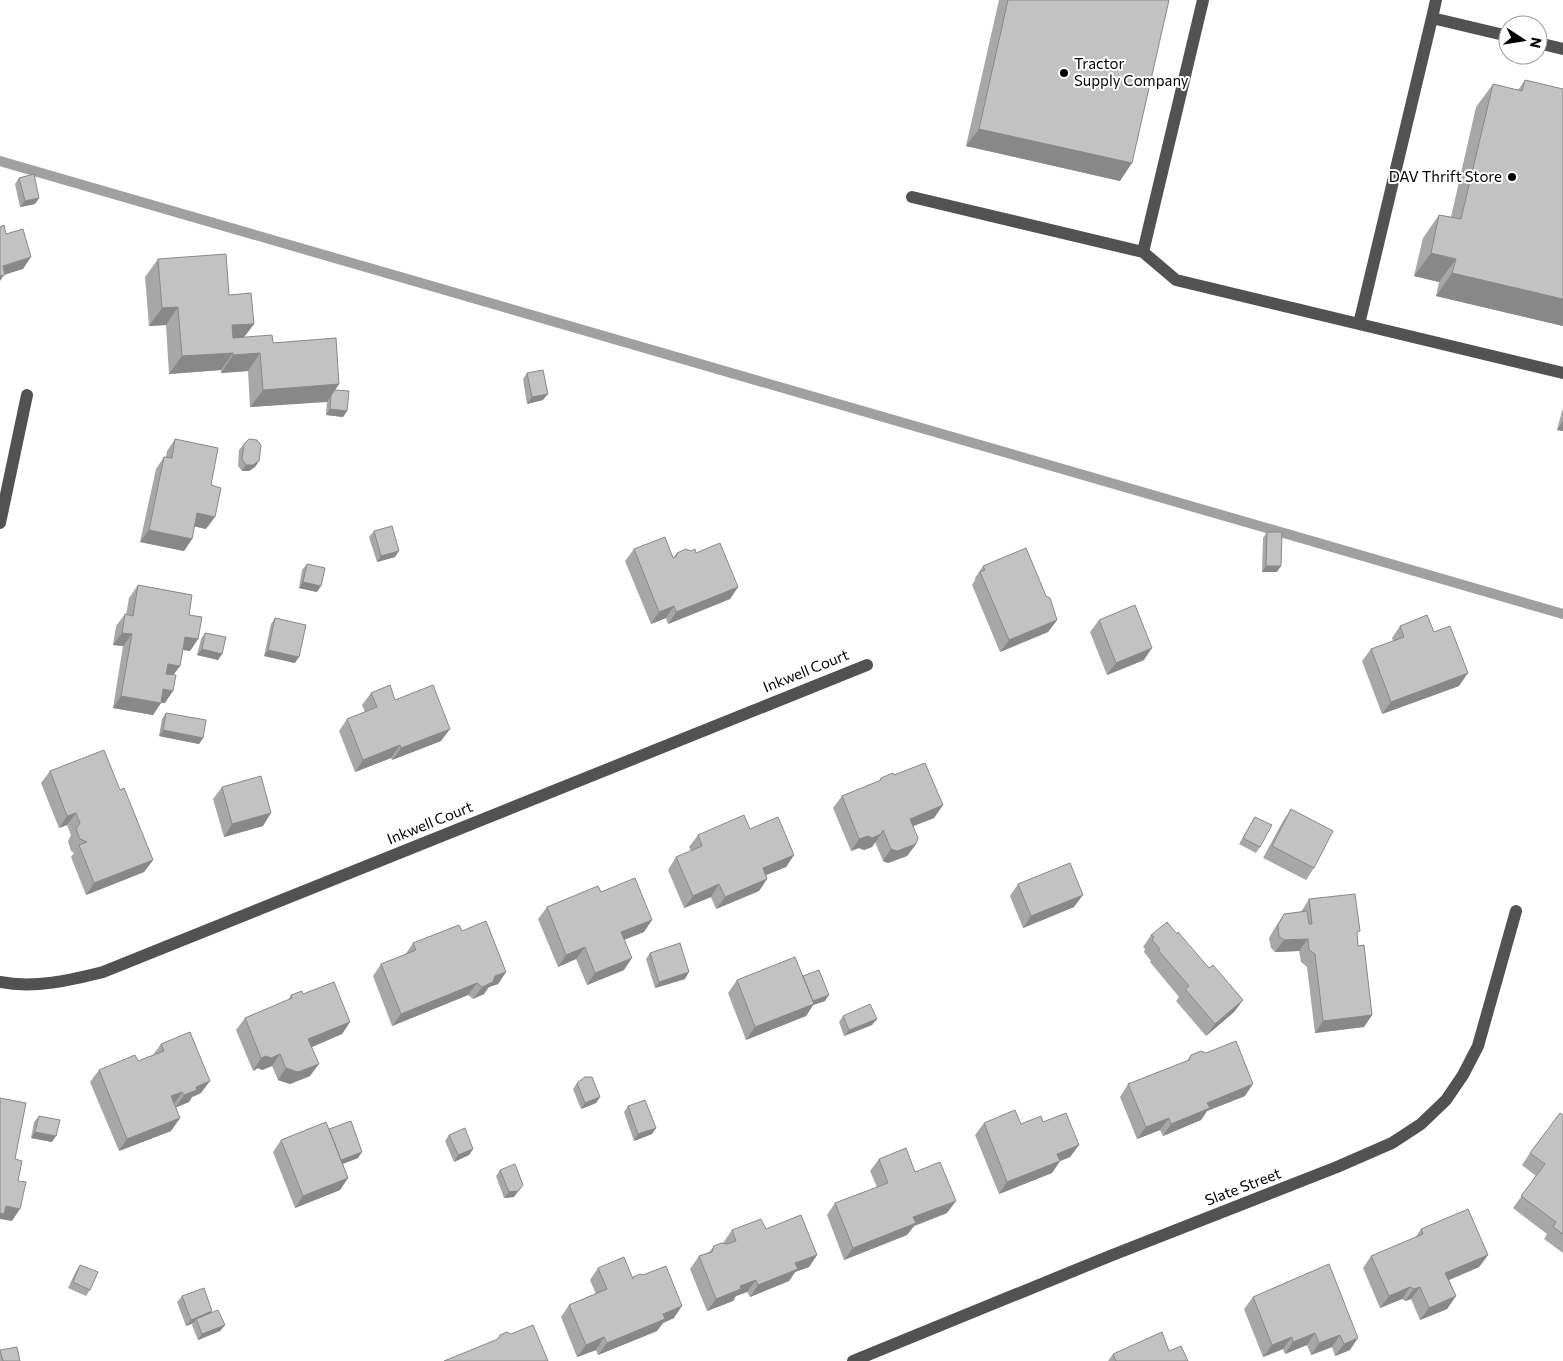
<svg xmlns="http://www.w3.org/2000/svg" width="1563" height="1361" font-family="Commissioner,sans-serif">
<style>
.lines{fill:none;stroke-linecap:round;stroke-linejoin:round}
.stream{stroke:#a0a0a0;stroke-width:10}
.minor{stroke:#525252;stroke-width:12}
.wall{fill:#a7a7a7}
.shaded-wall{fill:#888}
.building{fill:#c2c2c2;stroke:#888}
.poi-dot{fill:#000;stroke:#fff;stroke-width:2}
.labels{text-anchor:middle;stroke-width:4;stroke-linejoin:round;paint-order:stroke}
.poi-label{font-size:15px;fill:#000;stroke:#fff;text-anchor:start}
.street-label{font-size:15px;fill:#000;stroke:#fff}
</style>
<rect width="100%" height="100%" fill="#fff"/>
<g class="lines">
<path class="stream" d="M0,161L1563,614"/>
<path class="minor" d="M1203,0L1143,252L1176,280L1359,324L1432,18L1508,36
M1432,18L1436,0
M1538,43L1563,49
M912,197L1143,252
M1359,324L1563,373
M0,523L27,395
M0,982C34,989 71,980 103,972L867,665
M853,1361L1110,1256L1337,1167L1392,1143L1421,1124L1446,1100L1463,1075L1478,1046L1516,911"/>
</g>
<path class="wall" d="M999,0H1169L1120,181L966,146Z
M1525,80L1563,326L1436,296L1439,282L1414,276L1423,238L1439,215L1451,217L1476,107L1493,84L1518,90Z
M19,178L39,198L35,204L20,207L15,184Z
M158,259L229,295L254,324L244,337L273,343L339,384L335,390L347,411L343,417L326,415L327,401L250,407L248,371L221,373V370L169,374L166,325L149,326L145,277Z
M527,373L543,400L527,404L523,379Z
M1563,409V431L1557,430L1562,411Z
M175,439L211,485L206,529L194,526L192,539L184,551L140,542L156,469L164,457H166L167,451Z
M244,444L259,461L255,467L249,471H242L238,466L239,450Z
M374,531L395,557L377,562L369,537Z
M1267,532L1277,572H1262L1263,538Z
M634,549L673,558L677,553H696L738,587L730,599L668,624L666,618L651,624L625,561Z
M307,564L317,592L299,588L302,570Z
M983,566L1057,620L1048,632L1000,652L972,585L975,580V578Z
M138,585L189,615L198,639L190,651L183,650L180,666L173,675L165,703L161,702L153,715L113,708L123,646L113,645L116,626L125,614L126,615L129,598Z
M275,618L295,663L264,656L271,624Z
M1099,620L1144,660L1107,675L1090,632Z
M1400,626L1434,632L1459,686L1382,714L1362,661L1371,649L1393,641L1392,638Z
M205,633L222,654L218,660L197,655L201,639Z
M371,693L395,700L441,741L392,760L391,758L355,772L339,731L347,719L365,712L362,705Z
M166,713L203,738L199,744L159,736L162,719Z
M50,771L120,790L153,860L144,872L86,895L71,857L74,853L71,851L68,841L71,835L67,825L59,828L41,783Z
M881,778L943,805L934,818L913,826L916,844L907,856L888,863L883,861L875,842L872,847L864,850L859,848L851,851L833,808L842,796L879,781Z
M222,787L263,826L224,837L213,799Z
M1291,809L1314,868L1306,880L1263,858L1283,821Z
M1255,817L1260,847L1256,853L1239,844L1251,823Z
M750,829L794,855L786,867L766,875L767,879L759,891L716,909L711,897L684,908L668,870L676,857L691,851L689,847L698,835Z
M1018,884L1074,907L1023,928L1010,896Z
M601,892L644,932L624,940V970L587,985L576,959L558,967L538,919L547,907Z
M1309,899L1357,935L1358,946L1372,1015L1364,1027L1315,1033L1307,967L1301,962L1299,951L1275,952L1271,948L1269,938L1276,926L1284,914L1301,912Z
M462,931L506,972L498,984L489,987L484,994L473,999L468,995L392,1026L373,976L381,964L405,955L413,943Z
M1177,934L1209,968L1243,1000L1234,1012L1206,1036L1176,1001L1179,997L1150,962L1151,961L1144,952L1145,949L1143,947L1151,935Z
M650,953L685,979L655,988L646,959Z
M803,976L825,1001L813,1005L806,1016L746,1040L728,993L737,980Z
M303,994L350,1022L342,1034L312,1047L310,1076L290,1084L278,1080L272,1066L262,1070L258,1068L253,1071L236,1030L245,1018L288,1000L291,995Z
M843,1016L877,1019L872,1025L844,1036L839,1022Z
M161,1044L201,1093L192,1097L189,1102L176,1107L180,1118L171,1131L119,1151L90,1082L99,1070L138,1061L153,1055Z
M1191,1055L1245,1096L1207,1111L1201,1120L1163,1136L1160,1130L1137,1139L1120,1097L1128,1084L1187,1061Z
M577,1083L600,1097L596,1103L581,1109L573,1089Z
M628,1106L656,1128L652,1134L634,1141L624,1112Z
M1563,1115V1253L1544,1239L1547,1234L1513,1208L1536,1176L1522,1165L1530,1153Z
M39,1116L52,1142L31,1138L34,1122Z
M984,1123L1021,1124L1079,1145L1070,1157L1060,1161L1052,1173L999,1194L975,1135Z
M329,1129L358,1158L343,1164L348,1178L340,1190L295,1208L273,1152L281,1140Z
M449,1135L473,1149L469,1155L454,1162L445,1141Z
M879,1159L915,1172L947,1213L914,1226L907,1235L844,1260L827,1215L835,1203L877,1187L870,1171Z
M500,1170L514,1197L504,1198L496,1176Z
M766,1229L817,1255L809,1267L795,1272L789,1281L750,1297L747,1292L736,1296L733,1301L707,1311L690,1269L699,1256L709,1252L714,1246L724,1244L723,1243L732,1230Z
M1421,1229L1488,1255L1479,1267L1449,1280L1456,1296L1447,1309L1420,1320L1411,1299L1405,1301L1402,1299L1380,1308L1363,1268L1371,1256L1415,1238Z
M1329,1264L1350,1350L1335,1356L1332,1347L1311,1355L1307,1345L1285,1354L1283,1349L1263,1357L1244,1309L1253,1297Z
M80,1265L90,1290L86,1296L68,1288L76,1271Z
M598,1268L632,1278L633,1277L674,1318L663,1323L657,1331L598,1355L596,1350L577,1357L561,1317L569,1305L596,1294L590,1280Z
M182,1296L211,1313L225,1325L220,1331L198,1340L192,1325L194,1323L186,1326L177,1302Z
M0,1351L20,1361H0Z
M1169,1351L1188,1361H1108L1113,1354Z"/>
<path class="shaded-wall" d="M979,129L1132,163L1120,181L966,146Z
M39,198L35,204L20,207L25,201Z
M1431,253L1456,259L1439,282L1414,276Z
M31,257L23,269L4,275L0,281V271L3,266Z
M1452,273L1563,299V326L1436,296Z
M178,307L166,325L149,326L162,308Z
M254,324L241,341L219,343L232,325Z
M233,353L221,370L169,374L182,356Z
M260,353L248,371L221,373L233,355Z
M339,384L327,402L250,407L263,390Z
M548,394L543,400L527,404L532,397Z
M330,409L347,411L343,417L326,415Z
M1563,421V431L1557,430Z
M259,461L255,467L249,471H242L246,465Z
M197,513L215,517L206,529L188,525Z
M149,530L192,539L184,551L140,542Z
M399,551L395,557L377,562L381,556Z
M1266,566H1281L1277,572H1262Z
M303,582L321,586L317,592L299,588Z
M738,587L730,599L668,624L676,612Z
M674,606L666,618L651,624L659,612Z
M1057,620L1048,632L1000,652L1009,640Z
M122,633L132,634L123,646L113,645Z
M185,637L198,639L190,651L176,649Z
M1152,648L1144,660L1107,675L1116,663Z
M202,649L222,654L218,660L197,655Z
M268,650L299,657L295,663L264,656Z
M168,664L180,666L171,678L159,676Z
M1468,673L1459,686L1382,714L1391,702Z
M163,689L173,691L165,703L156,702L161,703L153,715L113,708L121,696Z
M450,729L441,741L392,760L401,748Z
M163,730L203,738L199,744L159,736Z
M400,745L391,758L355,772L363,760Z
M943,805L934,818L901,831L910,819Z
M76,813L67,825L59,828L67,816Z
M271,813L263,826L224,837L232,824Z
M881,834L872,847L864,850L859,848L851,851L859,839L868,836Z
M916,844L907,856L888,863L883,861L891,849Z
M794,855L786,867L754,880L763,868Z
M153,860L144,872L86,895L94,883Z
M767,879L759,891L716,909L725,897Z
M719,884L711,897L684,908L693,896Z
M1083,895L1074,907L1023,928L1031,916Z
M652,920L644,932L613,944L621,932Z
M1308,939L1299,951L1275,952L1284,940Z
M585,947L576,959L558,967L566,955Z
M632,958L624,970L587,985L595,973Z
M506,972L498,984L489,987L484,994L473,999L482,987L495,976Z
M689,972L685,979L655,988L659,982Z
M477,983L468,995L392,1026L401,1014Z
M829,995L825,1001L813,1005L806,1016L746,1040L755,1027L809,1002Z
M1243,1000L1234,1012L1206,1036L1215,1024Z
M1372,1015L1364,1027L1315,1033L1323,1021Z
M877,1019L872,1025L844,1036L849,1030Z
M350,1022L342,1034L300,1052L308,1039Z
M280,1054L272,1066L262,1070L258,1068L253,1071L261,1058L266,1056Z
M319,1064L310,1076L290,1084L278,1080L286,1068Z
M210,1081L201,1093L192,1097L189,1102L175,1108L184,1095L196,1087Z
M1253,1084L1245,1096L1207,1111L1201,1120L1163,1136L1171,1124L1207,1103Z
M182,1092L174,1104L171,1096Z
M600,1097L596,1103L581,1109L585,1103Z
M180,1118L171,1131L119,1151L127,1139Z
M1169,1118L1160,1130L1137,1139L1146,1127Z
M656,1128L652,1134L634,1141L638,1134Z
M35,1132L56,1136L52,1142L31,1138Z
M1079,1145L1070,1157L1048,1166L1057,1154Z
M473,1149L469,1155L454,1162L458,1155Z
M362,1152L358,1158L334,1167L338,1161Z
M1060,1161L1052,1173L999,1194L1007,1182Z
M348,1178L340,1190L295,1208L303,1196Z
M523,1185L514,1197L504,1198L509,1192Z
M956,1201L947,1213L914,1226L907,1235L844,1260L853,1248L913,1217Z
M6,1206L20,1209L12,1221L0,1219V1213Z
M817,1255L809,1267L795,1272L789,1281L750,1297L758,1285L795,1263Z
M1488,1255L1479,1267L1437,1285L1445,1273Z
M756,1280L747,1292L736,1296L733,1301L707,1311L716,1299L740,1286Z
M1410,1287L1402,1299L1380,1308L1389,1296Z
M1420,1287L1411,1299L1405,1301L1414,1289Z
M1456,1296L1447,1309L1420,1320L1429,1308Z
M682,1306L674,1318L663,1323L657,1331L598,1355L607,1343L663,1314Z
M212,1311L208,1317L196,1319L194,1323L186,1326L191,1320Z
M225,1325L220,1331L198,1340L202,1334Z
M1315,1333L1307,1345L1285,1354L1293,1342Z
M1340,1335L1332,1347L1311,1355L1319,1343Z
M604,1337L596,1350L577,1357L586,1345Z
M1292,1337L1283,1349L1263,1357L1272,1345Z
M1358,1338L1350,1350L1335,1356L1344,1344Z"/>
<path class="building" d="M1008,0H1169L1132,163L979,129Z
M1525,80L1563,89V299L1452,273L1456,259L1431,253L1439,215L1461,219L1493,84L1522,91Z
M34,174L39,198L25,201L19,178Z
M4,225L6,234L23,229L31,257L3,266L5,275L0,276V227Z
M226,254L229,295L251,293L254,324L232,325L233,338L272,335L273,343L336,338L339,384L263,390L260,353L233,355V353L182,356L178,307L162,308L158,259Z
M543,370L548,394L532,397L527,373Z
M335,390L349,391L347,411L330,409L331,395Z
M175,439L218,448L211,485L221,488L215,517L197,513L192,539L149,530L164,457L172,458Z
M249,439L257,440L261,445L259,461L253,465H246L242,459L244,444Z
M392,526L399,551L381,556L374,531Z
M1267,532H1282L1281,566H1266Z
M665,537L673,558L676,557L677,553L686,549L691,551L695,549L696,553L720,543L738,587L676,612L674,606L659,612L634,549Z
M1026,548L1046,596L1050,598L1057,620L1009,640L980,572L985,570L983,566Z
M307,564L325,568L321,586L303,582Z
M138,585L192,595L189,615L202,617L198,639L185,637L180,666L168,664L166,674L176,675L173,691L163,689L161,703L121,696L132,634L122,633L125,614L133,616Z
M1135,605L1152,648L1116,663L1099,620Z
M1427,615L1434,632L1450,626L1468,673L1391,702L1371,649L1404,637L1400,626Z
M275,618L306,625L299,657L268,650Z
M205,633L226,637L222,654L202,649Z
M390,685L395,700L433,685L450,729L401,748L400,745L363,760L347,719L377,707L371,693Z
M166,713L206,720L203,738L163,730Z
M104,750L120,790L124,788L153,860L94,883L79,845L87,842L80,839L76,829L80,823L76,813L67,816L50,771Z
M925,763L943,805L910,819L918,838L916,844L897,851L891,849L883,830L881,834L872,838L868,836L859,839L842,796L881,780V778L893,773L894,775Z
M261,776L271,813L232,824L222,787Z
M1291,809L1333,831L1314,868L1272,846Z
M744,815L750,829L778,817L794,855L763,868L767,879L725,897L719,884L693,896L676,857L702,846L698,835Z
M1255,817L1272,825L1260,847L1243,838Z
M1070,863L1083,895L1031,916L1018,884Z
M635,878L652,920L621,932L632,958L595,973L585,947L566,955L547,907L598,886L601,892Z
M1355,894L1360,931L1357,932L1358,946L1364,945L1372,1015L1323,1021L1315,954L1309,950L1308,939L1284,940L1279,936L1278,925L1284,914L1307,911L1309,924H1312L1309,899Z
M486,921L506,972L495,976L493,982L482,987L477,983L401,1014L381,964L416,950L413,943L459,925L462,931Z
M1167,922L1177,934L1178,932L1209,968L1213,965L1243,1000L1215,1024L1185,989L1189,986L1158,950L1160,949L1152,940L1154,937L1151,935Z
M680,943L689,972L659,982L650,953Z
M795,957L814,1004L755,1027L737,980Z
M819,970L829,995L813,1001L803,976Z
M334,982L350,1022L308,1039L319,1064L298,1072L286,1068L280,1054L271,1058L266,1056L261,1058L245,1018L292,998L291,995L302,991L303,994Z
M870,1004L877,1019L849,1030L843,1016Z
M190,1032L210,1081L196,1087L197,1090L184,1095L182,1092L171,1096L180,1118L127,1139L99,1070L135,1055L138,1061L164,1051L161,1044Z
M1236,1041L1253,1084L1207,1103L1210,1108L1171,1124L1169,1118L1146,1127L1128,1084L1189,1060L1191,1055L1201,1051L1206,1053Z
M585,1077H592L600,1097L585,1103L577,1083Z
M0,1098L26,1103L15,1159L22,1161L18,1181L26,1182L20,1209L6,1206L4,1214L0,1213Z
M645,1100L656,1128L638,1134L628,1106Z
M1015,1110L1021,1124L1041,1116L1043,1122L1066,1113L1079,1145L1057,1154L1060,1161L1007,1182L984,1123Z
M1560,1113L1563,1115V1234L1553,1227L1556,1222L1521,1196L1545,1164L1530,1153Z
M39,1116L60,1120L56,1136L35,1132Z
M351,1121L362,1152L341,1160L329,1129Z
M326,1122L348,1178L303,1196L281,1140Z
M465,1128L473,1149L458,1155L449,1135Z
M906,1148L915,1172L940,1162L956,1201L913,1217L916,1223L853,1248L835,1203L888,1183L879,1159Z
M515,1164L523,1185L518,1191L509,1192L500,1170Z
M1468,1209L1488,1255L1445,1273L1456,1296L1429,1308L1420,1287L1414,1289L1410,1287L1389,1296L1371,1256L1423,1234L1421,1229Z
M801,1215L817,1255L795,1263L798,1269L758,1285L756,1280L740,1286L741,1289L716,1299L699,1256L712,1252L714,1246L721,1243L727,1244L736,1241L732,1230L761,1219L766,1229Z
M624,1257L633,1279V1277L640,1274L643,1275L666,1266L682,1306L663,1314L665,1319L607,1343L604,1337L586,1345L569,1305L607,1289L598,1268Z
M1329,1264L1358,1338L1344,1344L1340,1335L1319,1343L1315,1333L1293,1342L1292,1337L1272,1345L1253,1297Z
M80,1265L98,1272L90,1290L73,1282Z
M204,1288L212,1311L191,1320L182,1296Z
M218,1310L225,1325L202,1334L196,1319Z
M533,1325L548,1361H444L498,1339L500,1335L507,1332L511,1334Z
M1162,1332L1169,1351L1181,1346L1188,1361H1116L1113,1354Z
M17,1347L20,1361H3L0,1350Z"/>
<g class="poi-dot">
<circle cx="1064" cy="73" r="5"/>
<circle cx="1512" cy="177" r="5"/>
</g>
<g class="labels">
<g class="poi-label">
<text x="1074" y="69">Tractor<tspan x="1074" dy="17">Supply Company</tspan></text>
<text x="1502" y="182" text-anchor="end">DAV Thrift Store</text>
</g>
<g class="street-label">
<text transform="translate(806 671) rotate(-22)" y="5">Inkwell Court</text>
<text transform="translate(430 823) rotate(-22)" y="5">Inkwell Court</text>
<text transform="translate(1243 1187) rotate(-21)" y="5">Slate Street</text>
</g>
</g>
<g transform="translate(1523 40) rotate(102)"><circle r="24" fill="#ffffff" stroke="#999999"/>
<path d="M0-4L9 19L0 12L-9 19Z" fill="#000000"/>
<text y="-8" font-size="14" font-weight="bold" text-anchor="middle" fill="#000000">N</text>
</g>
</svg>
